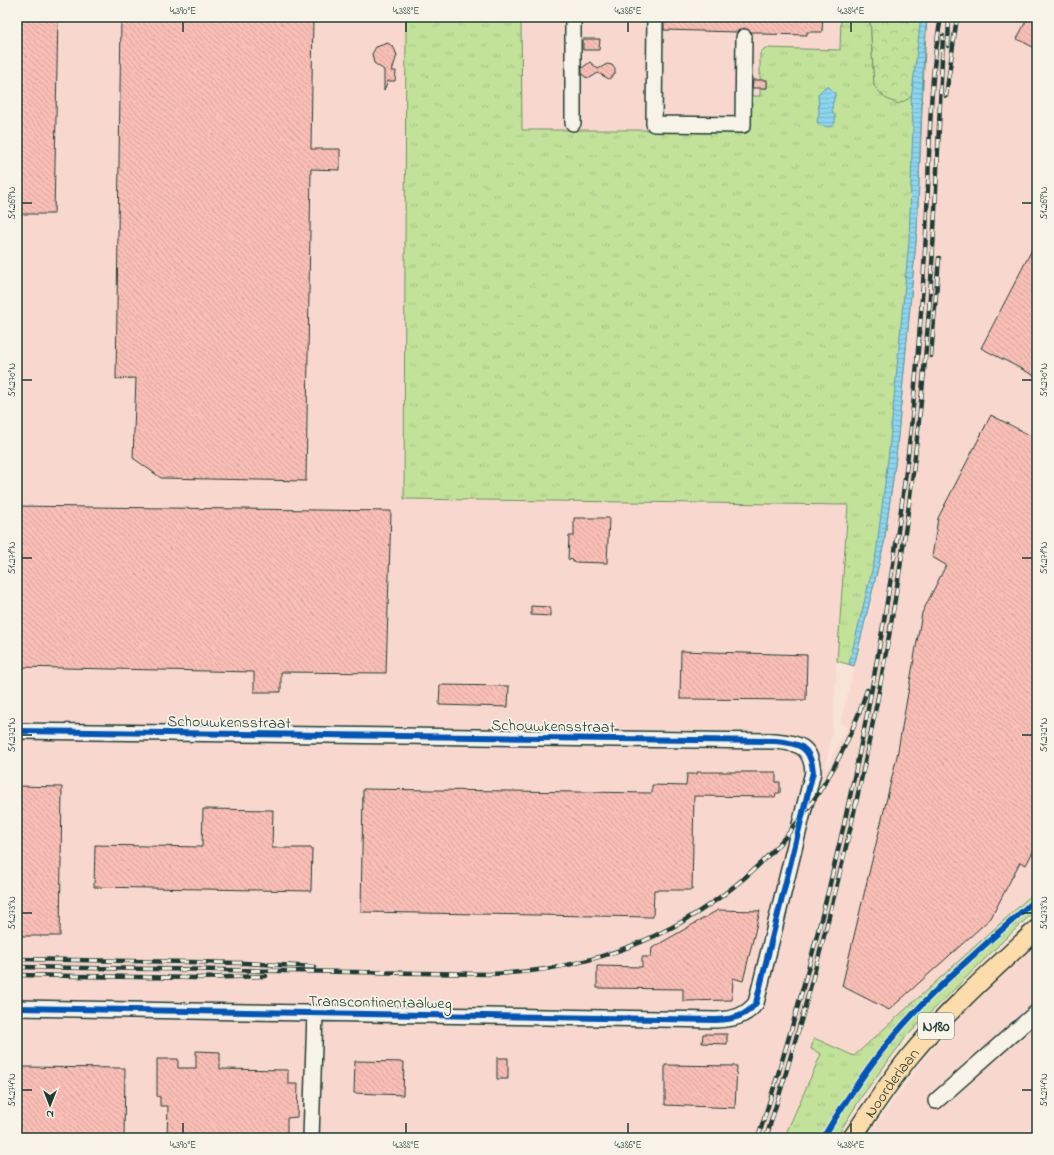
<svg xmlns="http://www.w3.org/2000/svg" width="1054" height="1155" font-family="'Indie Flower',sans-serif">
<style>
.built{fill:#f8d8ce}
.grass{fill:url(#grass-tufts);stroke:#709067}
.forest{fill:url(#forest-crowns);stroke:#709067}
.water{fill:url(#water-rules);stroke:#6198a4}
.building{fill:url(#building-back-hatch);stroke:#1f3d34}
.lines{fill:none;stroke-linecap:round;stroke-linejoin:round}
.minor-casing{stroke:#1f3d34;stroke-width:18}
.major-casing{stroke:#1f3d34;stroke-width:21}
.minor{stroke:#f7f3e8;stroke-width:15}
.major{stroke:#fddcac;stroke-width:18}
.rail-casing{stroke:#1f3d34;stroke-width:4.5}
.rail{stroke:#f7f3e8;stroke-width:3;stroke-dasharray:9;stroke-linecap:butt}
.cycleway-casing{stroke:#f7f3e8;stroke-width:8}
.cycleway{stroke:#0057b8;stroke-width:6}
.ticks{fill:none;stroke:#1f3d34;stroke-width:1.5}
.labels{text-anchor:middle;stroke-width:3.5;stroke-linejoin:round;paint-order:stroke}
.shield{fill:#f7f3e8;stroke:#60746a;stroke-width:1}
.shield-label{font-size:15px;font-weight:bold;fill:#1f3d34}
.street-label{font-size:16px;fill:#1f3d34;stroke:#f7f3e8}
.neatline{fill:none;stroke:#1f3d34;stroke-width:1.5}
.ticks-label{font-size:10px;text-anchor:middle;fill:#1f3d34}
</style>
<defs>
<pattern id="grass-tufts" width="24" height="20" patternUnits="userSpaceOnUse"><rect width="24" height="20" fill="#c2e29a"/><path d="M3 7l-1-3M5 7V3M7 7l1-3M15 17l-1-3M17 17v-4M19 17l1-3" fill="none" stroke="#a6c385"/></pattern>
<pattern id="forest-crowns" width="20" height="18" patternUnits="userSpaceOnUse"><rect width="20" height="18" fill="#c2e29a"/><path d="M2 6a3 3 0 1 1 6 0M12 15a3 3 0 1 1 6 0" fill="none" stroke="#a6c385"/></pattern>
<pattern id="water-rules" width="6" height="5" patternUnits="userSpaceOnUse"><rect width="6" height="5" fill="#8dd4ef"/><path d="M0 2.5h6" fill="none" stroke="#79b7ce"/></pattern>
<pattern id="building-back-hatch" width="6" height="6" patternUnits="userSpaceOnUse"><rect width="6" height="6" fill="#f9beb6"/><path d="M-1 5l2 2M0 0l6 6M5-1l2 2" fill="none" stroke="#d5a49d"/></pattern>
</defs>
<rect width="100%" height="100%" fill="#f8e3d9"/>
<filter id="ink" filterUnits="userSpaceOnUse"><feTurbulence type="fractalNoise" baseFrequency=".025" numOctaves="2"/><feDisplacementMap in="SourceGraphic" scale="8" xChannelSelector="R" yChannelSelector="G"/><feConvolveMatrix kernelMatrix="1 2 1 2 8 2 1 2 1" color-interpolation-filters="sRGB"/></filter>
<g filter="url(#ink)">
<path class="built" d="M17,17H406L404,499L848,505L832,733L825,772L847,726L840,723L866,625L884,543L896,457L917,230L924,46L927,17H1037V890L853,1056L814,1038L821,1054L784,1138H17Z
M521,17H844L842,132L521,130Z
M1037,943V1138H866L925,1058L967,1008Z"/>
<path class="grass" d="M406,17H521L522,130H747L748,96H760V88H767V80H760V53L765,48L840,50L841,17H870L874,86L923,85L917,230L896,457L884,543L854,666L837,661L848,505L404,499Z
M1037,890V909L1005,939L906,1037L862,1096L836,1138H784L821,1054L811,1049L814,1038L854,1056Z"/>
<path class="forest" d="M870,17H927L923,85L908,99L898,104L885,98L874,86Z"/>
<path class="water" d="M921,17H927L924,46L917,230L896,457L884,543L854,666L849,664L876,554L889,451L909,241L913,125L911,100Z
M825,87H829L835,93C835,99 832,103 832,109C832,112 835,114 835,118C837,130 823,128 817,122L819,113L818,94Z"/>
<path class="building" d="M17,17H58L54,214H17Z
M121,17H313L311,149H340V170L311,169L306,481L161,478L133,458L136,378L116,379Z
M664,17H823L822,32H807V35L762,34V32H751L744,28L737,32L664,30Z
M1028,17H1037V49L1017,39Z
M583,39H600L599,50H583Z
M388,43L394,48L397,55L392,71H396L395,81H388L384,90V70L374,63L372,54L376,47Z
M590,62L598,69L607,64L612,65L615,69V74L609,79L598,73L590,78L585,77L582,74V68Z
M753,80H767V88H752Z
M1037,240V377L981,348Z
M991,415L1037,439V844L1026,865L1020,862L991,918L889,1010L842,986L897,756L922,613L946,565L932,557L938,518Z
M17,506L391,511L386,673L281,672V692H254V672L17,667Z
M574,518H609L607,563L573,562V560L568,559L569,536H574Z
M531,606L550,607V616L531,615Z
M681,651L807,655L806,700L680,699Z
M440,685L509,686L508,707L439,705Z
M697,772H776V782H780V793H776L775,797L694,796L692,890H654L653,917L361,912L363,789L652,793V785L686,786L687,774H697Z
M17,786L62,787L60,936H17Z
M203,809L273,810L272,848H312L311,891L94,887L95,845L202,847Z
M718,910L760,911L743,981L733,978L732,1000L683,1001V989L597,988V966L642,967V957H651L652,948Z
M703,1034H727V1044L702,1043Z
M196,1051L220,1052V1069L288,1070V1084H298L297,1117L287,1118V1138H167L168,1106H160V1097L157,1096V1059H178V1068H196Z
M497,1058H508V1079H497Z
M355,1061L404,1062L403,1095L354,1093Z
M665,1065L737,1066L735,1108L665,1105Z
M17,1067L125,1068L124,1138H17Z"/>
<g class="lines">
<g class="minor-casing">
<path id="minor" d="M573,17V123
M655,17L654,124L743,125L744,37
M17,731L775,741C799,743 811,746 813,772L756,1003C745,1017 733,1019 716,1020L17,1008
M936,1101L1037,1012
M311,1138L315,1013"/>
</g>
<g class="major-casing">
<g id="major">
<path id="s1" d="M852,1138C871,1110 889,1082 910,1056C948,1010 993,970 1037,929"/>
</g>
</g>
<use href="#minor" class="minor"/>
<use href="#major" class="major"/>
<g class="rail-casing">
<path id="rail" d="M948,46L949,17
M946,96L957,17
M931,356L939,258
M17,959L245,963L315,967
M17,967L489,974C667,970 813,859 867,690
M17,975L195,978L266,976
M758,1138C810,978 850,815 879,649C892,576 903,502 911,428C918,356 924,284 927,211C930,146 929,81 941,17
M766,1138C839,906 892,671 918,429C933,299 937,167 943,36"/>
</g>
<use href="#rail" class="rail"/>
<g class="cycleway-casing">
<path id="cycleway" d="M17,731L775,741C799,743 811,746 813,772L756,1003C745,1017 733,1019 716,1020L17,1008
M823,1138C844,1103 866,1069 892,1038C935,986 988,943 1037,898"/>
</g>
<use href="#cycleway" class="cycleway"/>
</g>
</g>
<path class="ticks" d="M183,22V32M406,22V32M628,22V32M851,22V32M22,203H32M1022,203H1032M22,380H32M1022,380H1032M22,558H32M1022,558H1032M22,735H32M1022,735H1032M22,913H32M1022,913H1032M22,1090H32M1022,1090H1032M183,1123V1133M406,1123V1133M628,1123V1133M851,1123V1133"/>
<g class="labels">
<rect class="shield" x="918" y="1013" width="36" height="26" rx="3"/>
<g class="shield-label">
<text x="936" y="1031">N180</text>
</g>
<g class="street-label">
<text transform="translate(229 721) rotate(1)" y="6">Schouwkensstraat</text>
<text transform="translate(553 725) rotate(1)" y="6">Schouwkensstraat</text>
<text transform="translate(380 1001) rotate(1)" y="6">Transcontinentaalweg</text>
<text dy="6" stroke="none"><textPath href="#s1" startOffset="68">Noorderlaan</textPath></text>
</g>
</g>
<rect width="1054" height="1155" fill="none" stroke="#f7f3e8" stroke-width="44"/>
<g transform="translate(50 1105) rotate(180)" stroke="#f7f3e8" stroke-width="3" paint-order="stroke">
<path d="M0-3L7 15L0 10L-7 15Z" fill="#1f3d34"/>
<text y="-6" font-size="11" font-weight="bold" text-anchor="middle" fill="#1f3d34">N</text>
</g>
<rect x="22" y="22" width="1010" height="1111" class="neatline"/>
<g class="ticks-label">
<text x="183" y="14">4.390°E</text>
<text x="406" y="14">4.388°E</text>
<text x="628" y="14">4.386°E</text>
<text x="851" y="14">4.384°E</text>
<text transform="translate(1043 203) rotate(-90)" y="4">51.269°N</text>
<text transform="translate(11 203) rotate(-90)" y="4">51.269°N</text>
<text transform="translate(1043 380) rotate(-90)" y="4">51.270°N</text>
<text transform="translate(11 380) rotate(-90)" y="4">51.270°N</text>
<text transform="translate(1043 558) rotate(-90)" y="4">51.271°N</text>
<text transform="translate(11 558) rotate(-90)" y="4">51.271°N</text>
<text transform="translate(1043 735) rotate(-90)" y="4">51.272°N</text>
<text transform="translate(11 735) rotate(-90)" y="4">51.272°N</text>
<text transform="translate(1043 913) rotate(-90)" y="4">51.273°N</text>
<text transform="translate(11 913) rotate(-90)" y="4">51.273°N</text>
<text transform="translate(1043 1090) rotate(-90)" y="4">51.274°N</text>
<text transform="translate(11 1090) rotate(-90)" y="4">51.274°N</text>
<text x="183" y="1148">4.390°E</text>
<text x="406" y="1148">4.388°E</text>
<text x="628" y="1148">4.386°E</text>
<text x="851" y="1148">4.384°E</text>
</g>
</svg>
